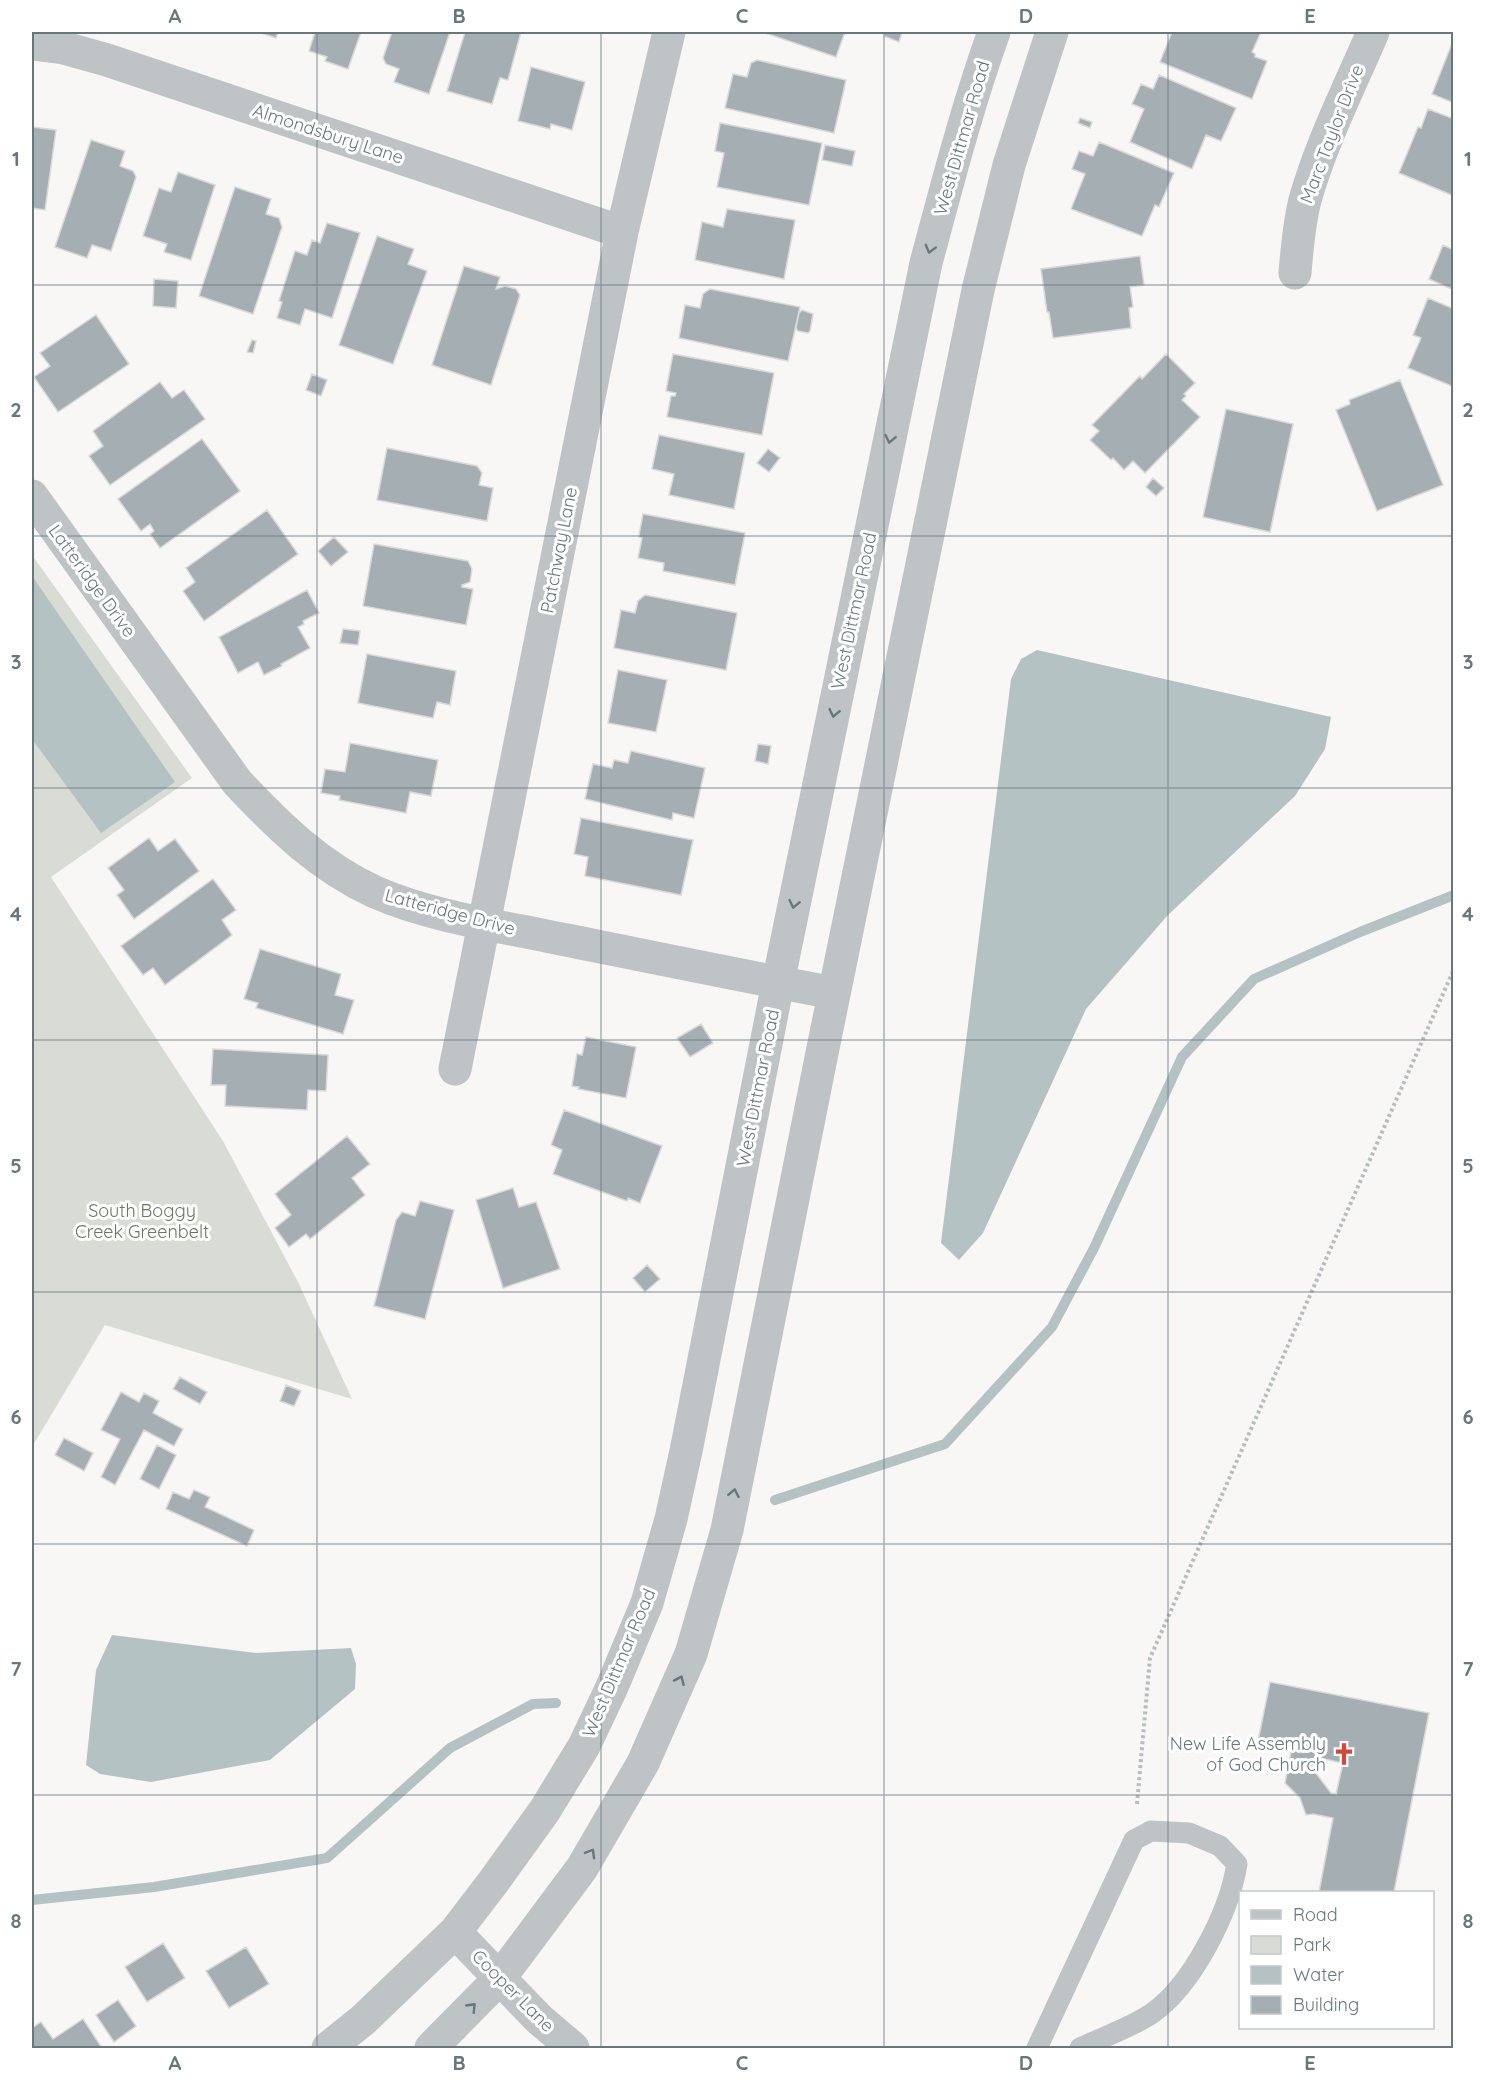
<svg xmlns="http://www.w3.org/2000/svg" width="1485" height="2080" font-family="Quicksand,sans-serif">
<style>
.green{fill:#d9dcd5}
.water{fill:#b5c2c4}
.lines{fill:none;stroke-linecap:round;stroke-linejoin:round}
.stream{stroke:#b5c2c4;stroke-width:10}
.building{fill:#a5aeb2;stroke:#d9d9d8;stroke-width:1.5;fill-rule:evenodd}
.path{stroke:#b8bcbe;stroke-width:4;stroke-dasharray:3 3;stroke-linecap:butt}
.service{stroke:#bec3c5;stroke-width:21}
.minor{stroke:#bec3c5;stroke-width:33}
.tertiary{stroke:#bec3c5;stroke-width:33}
.oneway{stroke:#66777d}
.grid{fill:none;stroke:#66777d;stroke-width:1.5;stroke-opacity:0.55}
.labels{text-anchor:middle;stroke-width:6;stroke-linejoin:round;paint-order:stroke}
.street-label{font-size:18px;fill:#66777d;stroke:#fff}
.park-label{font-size:18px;fill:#6a7665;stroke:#fff}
.poi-label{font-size:18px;fill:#66777d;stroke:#fff;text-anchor:end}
.neatline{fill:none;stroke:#66777d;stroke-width:2}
.grid-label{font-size:20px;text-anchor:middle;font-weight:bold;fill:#66777d}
</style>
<rect width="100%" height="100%" fill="#f8f7f5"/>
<path class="green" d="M32,555L192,778L51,877L223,1141L299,1284L352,1399L105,1325L32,1447Z"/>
<path class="water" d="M32,576L175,782L101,833L32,739Z
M1037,650L1331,717L1325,749L1295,796L1168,915L1086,1009L983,1233L959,1260L941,1243L1011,679L1021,659Z
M112,1635L256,1653L351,1648L356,1664L355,1689L270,1760L151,1782L100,1774L86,1765L96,1670Z"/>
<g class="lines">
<path class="stream" d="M775,1500L945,1444L1052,1327L1094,1248L1182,1057L1254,979L1360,932L1454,895
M32,1900L154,1887L327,1858L450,1748L533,1704L556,1703"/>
</g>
<path class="building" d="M258,32H278L276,38Z
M315,32H361L348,69L325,61L327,57L309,51Z
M392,32H450L429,94L394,82L399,69L386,64L383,58Z
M465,32H521L508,80L500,78L492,104L447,91Z
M762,32H845L836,57Z
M885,32H902L899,42L884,36Z
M1172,32H1261L1252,52L1255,54V57L1267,61L1252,99L1160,62Z
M1453,41H1454V103L1432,94Z
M757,60L846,80L834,133L725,108L733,74L747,77L751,63Z
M531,67L585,82L572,130L551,124L550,129L518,121Z
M1159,75L1236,108L1221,141L1206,135L1192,169L1130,142L1144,109L1132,104L1141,84L1153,89Z
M1428,109L1454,119V196L1399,173L1418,127L1421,128Z
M1080,118L1092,122L1090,128L1078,123Z
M720,123L822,143L809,205L717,187L724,153L715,151Z
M32,127L56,130L45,210L32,208Z
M91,140L125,151L120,166L133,171L136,177L111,251L92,245L87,258L55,247Z
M1099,142L1174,173L1159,207L1155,205L1142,236L1071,209L1085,174L1072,169L1079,151L1093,156Z
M825,145L855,151L852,166L822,160Z
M178,172L215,185L191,260L164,252L167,244L143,236L159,188L171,192Z
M235,187L271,199L266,214L279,218L282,227L253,314L199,296Z
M727,209L795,220L784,279L695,260L702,222L723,227Z
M327,223L360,233L332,318L305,309L300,325L277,318L282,302L279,301L295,251L307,255L312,240L320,243Z
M377,236L414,249L408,264L427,271L393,364L339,345Z
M1443,245L1454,250V290L1429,279Z
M1140,256L1144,285L1130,287L1133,307L1129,308L1131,328L1053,338L1049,312H1047L1041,269Z
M464,266L500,277L496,289L505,286L516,289L520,295L491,385L432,365Z
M154,279L178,281L176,308L153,306Z
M710,289L800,307L788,361L679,338L685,305L700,308L703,294Z
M1428,298L1454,309V387L1408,368L1421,338L1413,335Z
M802,310L813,314L810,331L808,333L798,331L796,328L799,313Z
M96,315L129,364L58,412L34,377L50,366L40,353Z
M252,340L256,341L253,353L247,352Z
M673,354L774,373L762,435L667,417L671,396H675L676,393L666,391Z
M1166,354L1195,383L1184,394L1186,396L1182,400L1200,417L1145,473L1133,461L1124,470L1113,458L1111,460L1090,440L1099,431L1092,425L1140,376L1142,379Z
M312,374L327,380L321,396L306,390Z
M1400,380L1443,485L1377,511L1336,410L1350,404L1349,400Z
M160,382L172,398L184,390L205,419L110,485L89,456L103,446L93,431Z
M1226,409L1293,424L1270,532L1203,517Z
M659,435L745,453L734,509L669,495L674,474L652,469Z
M202,439L240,491L160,548L150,534L154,531L150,524L141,531L118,499Z
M387,448L477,466L482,473L479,485L493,488L487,521L377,500Z
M768,449L780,458L769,472L757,463Z
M1153,478L1164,488L1156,496L1146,487Z
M267,510L298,554L204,621L183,591L195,582L186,568Z
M643,514L745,533L735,585L663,571L664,563L638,558L642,538L639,537V535Z
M334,537L348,552L331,566L318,551Z
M374,544L468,561L472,569L470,582L462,585V587L473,589L466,625L363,606Z
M307,590L319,613L303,621L304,624L298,627L310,648L281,664L282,666L264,675L258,662L238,673L219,637Z
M645,595L737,613L726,670L614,648L621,610L635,613L638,601Z
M343,629L360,631L358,645L340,643Z
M367,654L456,671L450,705L437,702L433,718L358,703Z
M618,670L667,680L656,732L608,723Z
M350,743L438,760L431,796L410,792L406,813L339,800L340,796L321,793L325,769L345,772Z
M758,744L771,746L768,764L755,761Z
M631,751L705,768L694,818L673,813L672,820L585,799L593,764L612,768L614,760L628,763Z
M581,818L693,840L681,895L585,876L588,857L574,854Z
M149,838L158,851L175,839L199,871L134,919L117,895L124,890L108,868Z
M213,879L236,910L222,920L232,935L165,985L153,968L143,975L121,946Z
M260,949L341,974L335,995L354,1000L343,1034L256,1008L258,1003L244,999Z
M701,1024L713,1043L690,1057L677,1038Z
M586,1037L636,1047L626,1098L578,1089L579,1087L572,1086L577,1054L582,1055Z
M213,1049L328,1055L326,1091L308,1090L307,1110L225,1106L226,1085H211Z
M564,1110L662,1146L640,1203L628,1198L627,1201L553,1174L562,1150L551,1145Z
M347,1136L370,1164L352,1178L365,1195L310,1239L306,1234L289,1247L275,1228L291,1215L275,1194Z
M513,1188L519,1207L536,1202L560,1269L503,1288L476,1200Z
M420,1201L454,1210L425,1319L374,1306L396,1220L402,1212L415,1216Z
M647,1265L660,1279L645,1292L633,1278Z
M180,1377L207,1392L200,1404L173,1389Z
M286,1385L301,1391L294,1406L280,1401Z
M121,1392L139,1402L144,1393L159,1401L153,1413L183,1429L174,1446L144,1430L115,1485L101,1477L120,1439L101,1430Z
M64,1438L93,1453L84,1471L55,1455Z
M157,1445L176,1455L159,1489L140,1479Z
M194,1490L210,1497L205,1507L254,1530L247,1546L166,1509L173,1492L189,1499Z
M1270,1682L1429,1713L1394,1892H1319L1333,1818L1313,1814L1306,1815L1300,1798L1285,1783L1291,1752L1257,1746ZM1315,1757L1343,1763L1336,1794L1331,1793L1312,1768Z
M163,1943L185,1978L147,2002L125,1967Z
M246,1947L269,1984L229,2008L206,1971Z
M118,2000L136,2026L114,2042L96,2015Z
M83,2019L102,2048H32V2028L41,2022L53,2039Z"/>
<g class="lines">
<path class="path" d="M1137,1804L1150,1658L1454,969"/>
<path class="service" d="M1037,2048L1134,1840L1151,1831L1189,1833L1220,1846L1237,1864C1229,1913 1192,1986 1151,2014C1130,2028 1103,2037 1080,2048"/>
<path class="minor" d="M32,44L64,48L107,60L622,232
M1295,273C1297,248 1299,224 1305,200C1321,143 1350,86 1373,32
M32,496L237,782C278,826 320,867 375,892C432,917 500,926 561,939C652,957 743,976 834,993
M455,1069L622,232L669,32"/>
<path class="tertiary" d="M455,1932L539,2019L573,2048
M328,2048L363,2020L455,1932L494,1881L545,1810L584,1746L612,1687L647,1603L671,1519L686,1451L778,983L926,263C947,185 967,107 994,32
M431,2048L499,1979L582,1868L643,1763L691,1654L727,1530L822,1053L978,290L1009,165L1052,32"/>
</g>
<defs><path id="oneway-chevron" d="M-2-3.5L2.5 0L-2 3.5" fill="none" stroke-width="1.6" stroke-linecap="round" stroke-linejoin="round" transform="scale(1.5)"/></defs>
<g class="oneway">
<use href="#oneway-chevron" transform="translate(930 249) rotate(105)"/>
<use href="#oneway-chevron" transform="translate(890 439) rotate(102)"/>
<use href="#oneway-chevron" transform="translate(834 713) rotate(102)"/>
<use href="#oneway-chevron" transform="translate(794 904) rotate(102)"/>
<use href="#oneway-chevron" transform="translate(734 1493) rotate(-79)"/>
<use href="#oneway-chevron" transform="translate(680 1680) rotate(-66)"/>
<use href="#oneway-chevron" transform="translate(591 1853) rotate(-60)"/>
<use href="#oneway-chevron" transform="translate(472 2007) rotate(-46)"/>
</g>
<path class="grid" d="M317,32V2048M601,32V2048M884,32V2048M1168,32V2048M32,285H1454M32,536H1454M32,788H1454M32,1040H1454M32,1292H1454M32,1544H1454M32,1795H1454"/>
<defs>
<g id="church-bare" transform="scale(1.8)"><path d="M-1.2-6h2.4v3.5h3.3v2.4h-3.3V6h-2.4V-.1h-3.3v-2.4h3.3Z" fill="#ce4a3f" stroke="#fff" stroke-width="2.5" paint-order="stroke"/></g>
</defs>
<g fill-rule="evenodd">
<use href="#church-bare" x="1344" y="1754"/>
</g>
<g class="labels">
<g class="street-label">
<text transform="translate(328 134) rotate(18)" y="6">Almondsbury Lane</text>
<text transform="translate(1332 134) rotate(-69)" y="6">Marc Taylor Drive</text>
<text transform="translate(962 138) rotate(-74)" y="6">West Dittmar Road</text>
<text transform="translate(559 550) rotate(-79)" y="6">Patchway Lane</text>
<text transform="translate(92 581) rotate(54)" y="6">Latteridge Drive</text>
<text transform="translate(854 611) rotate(-78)" y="6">West Dittmar Road</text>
<text transform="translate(450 912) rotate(15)" y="6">Latteridge Drive</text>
<text transform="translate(758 1088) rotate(-79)" y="6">West Dittmar Road</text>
<text transform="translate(619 1663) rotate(-67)" y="6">West Dittmar Road</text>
<text transform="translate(513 1991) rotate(45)" y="6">Cooper Lane</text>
</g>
<g class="park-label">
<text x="142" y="1217">South Boggy<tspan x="142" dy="21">Creek Greenbelt</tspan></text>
</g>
<g class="poi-label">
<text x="1326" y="1750">New Life Assembly<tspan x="1326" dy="21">of God Church</tspan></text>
</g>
</g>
<rect width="1485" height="2080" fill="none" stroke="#ffffff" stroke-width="66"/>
<rect x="1239" y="1891" width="195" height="138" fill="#ffffff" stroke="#c2c9cb" stroke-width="1.5"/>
<rect x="1251" y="1910" width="30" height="9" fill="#bec3c5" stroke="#c2c9cb" stroke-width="1.5"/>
<text x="1293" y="1921" font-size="18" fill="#66777d">Road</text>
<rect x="1251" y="1936" width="30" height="18" fill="#d9dcd5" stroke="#c2c9cb" stroke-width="1.5"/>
<text x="1293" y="1951" font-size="18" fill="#66777d">Park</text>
<rect x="1251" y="1966" width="30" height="18" fill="#b5c2c4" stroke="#c2c9cb" stroke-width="1.5"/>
<text x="1293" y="1981" font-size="18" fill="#66777d">Water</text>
<rect x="1251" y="1996" width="30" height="18" fill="#a5aeb2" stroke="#c2c9cb" stroke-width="1.5"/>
<text x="1293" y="2011" font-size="18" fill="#66777d">Building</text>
<rect x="33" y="33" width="1419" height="2014" class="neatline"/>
<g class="grid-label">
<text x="175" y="23">A</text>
<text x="459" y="23">B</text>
<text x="742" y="23">C</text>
<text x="1026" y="23">D</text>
<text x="1310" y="23">E</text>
<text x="16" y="166">1</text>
<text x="1468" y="166">1</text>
<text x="16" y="417">2</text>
<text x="1468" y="417">2</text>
<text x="16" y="669">3</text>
<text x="1468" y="669">3</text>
<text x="16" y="921">4</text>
<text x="1468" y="921">4</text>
<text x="16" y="1173">5</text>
<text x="1468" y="1173">5</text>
<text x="16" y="1424">6</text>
<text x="1468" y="1424">6</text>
<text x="16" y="1676">7</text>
<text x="1468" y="1676">7</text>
<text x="16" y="1928">8</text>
<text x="1468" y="1928">8</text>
<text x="175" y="2070">A</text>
<text x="459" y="2070">B</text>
<text x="742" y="2070">C</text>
<text x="1026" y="2070">D</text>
<text x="1310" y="2070">E</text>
</g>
</svg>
